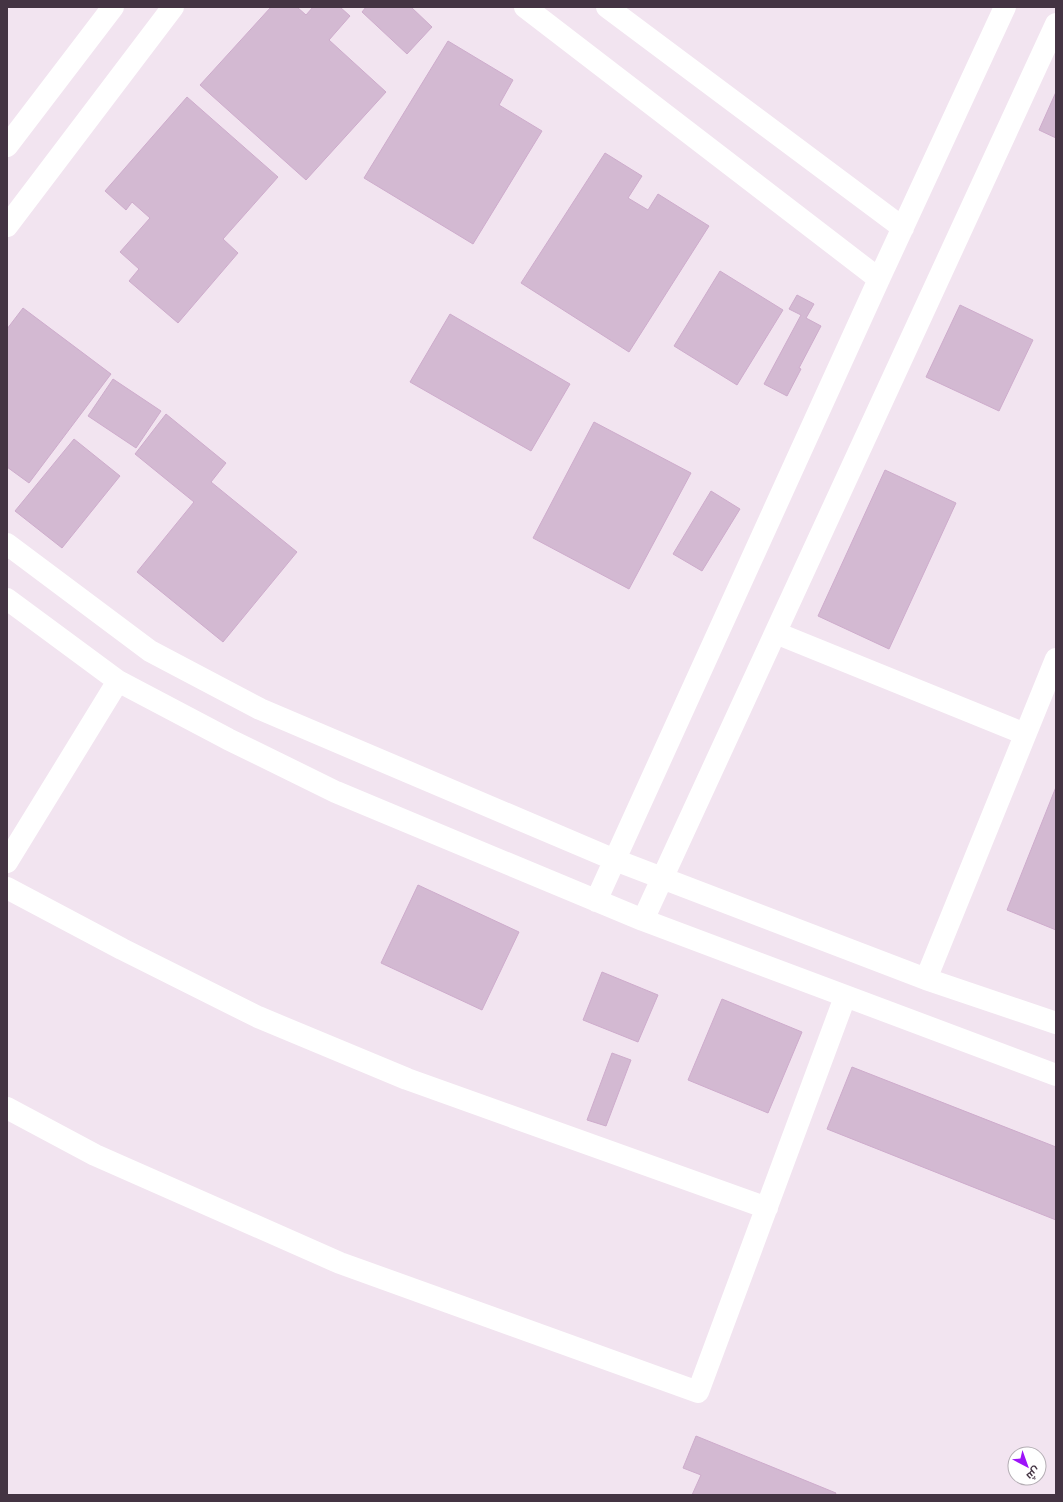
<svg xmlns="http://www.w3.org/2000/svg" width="1063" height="1502" font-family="Karla,Cairo,sans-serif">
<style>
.building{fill:#d3b9d2;stroke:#ceaccc}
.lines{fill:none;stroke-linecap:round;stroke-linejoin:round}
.minor{stroke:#fff;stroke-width:22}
</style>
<rect width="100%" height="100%" fill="#f2e4f0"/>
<path class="building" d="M271,7H297L306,15L313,7H340L350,16L329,40L386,92L306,180L200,85Z
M366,7H411L432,27L407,54L362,12Z
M448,41L513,80L499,105L542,131L473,244L364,178Z
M1056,92V138L1039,130Z
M187,97L278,177L223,239L238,253L178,323L129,281L139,269L120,252L150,218L132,202L126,210L105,191Z
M605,153L642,176L628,198L648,210L658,194L709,226L629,352L521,283Z
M720,271L783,310L737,385L674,346Z
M797,295L814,304L806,318L821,326L799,368L801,369L787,396L764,384L801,315L789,309Z
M960,305L1033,340L999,411L926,377Z
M23,308L111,374L29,483L7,467V329Z
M450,314L570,384L531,451L410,382Z
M113,379L161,411L136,448L88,416Z
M166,414L226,463L211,482L297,552L223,642L137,572L194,502L135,454Z
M594,422L691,473L629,589L533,538Z
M74,439L120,476L62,548L15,511Z
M885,470L956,503L889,649L818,616Z
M711,491L740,509L702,571L673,554Z
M1056,787V930L1007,910Z
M418,885L519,932L482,1010L381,963Z
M602,972L658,995L638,1042L583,1020Z
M722,999L802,1032L768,1113L688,1080Z
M612,1053L631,1060L606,1126L587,1120Z
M852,1067L1056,1147V1220L827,1129Z
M696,1436L836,1493L835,1495H692L701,1475L683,1468Z"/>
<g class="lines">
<path class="minor" d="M525,7L879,279
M607,7L903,228
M7,146L113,7
M7,226L173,7
M7,544L150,651L260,709L615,860L926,979L1056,1023
M7,599L118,681L228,739L336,792L643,920L1056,1075
M776,633L1025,734
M7,862L118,681
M7,888L122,949L258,1017L407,1079L767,1208
M596,901L879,279L1005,7
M643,920L1056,24
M926,979L1056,659
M7,1108L95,1155L340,1263L698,1392L845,997"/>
</g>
<rect width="1063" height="1502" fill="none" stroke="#443443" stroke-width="16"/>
<g transform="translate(1027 1466) rotate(139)"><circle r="19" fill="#ffffff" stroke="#b4aeb4"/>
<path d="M0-3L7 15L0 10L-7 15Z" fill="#9d13f9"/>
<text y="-6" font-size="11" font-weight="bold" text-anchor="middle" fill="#443443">ش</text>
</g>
</svg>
